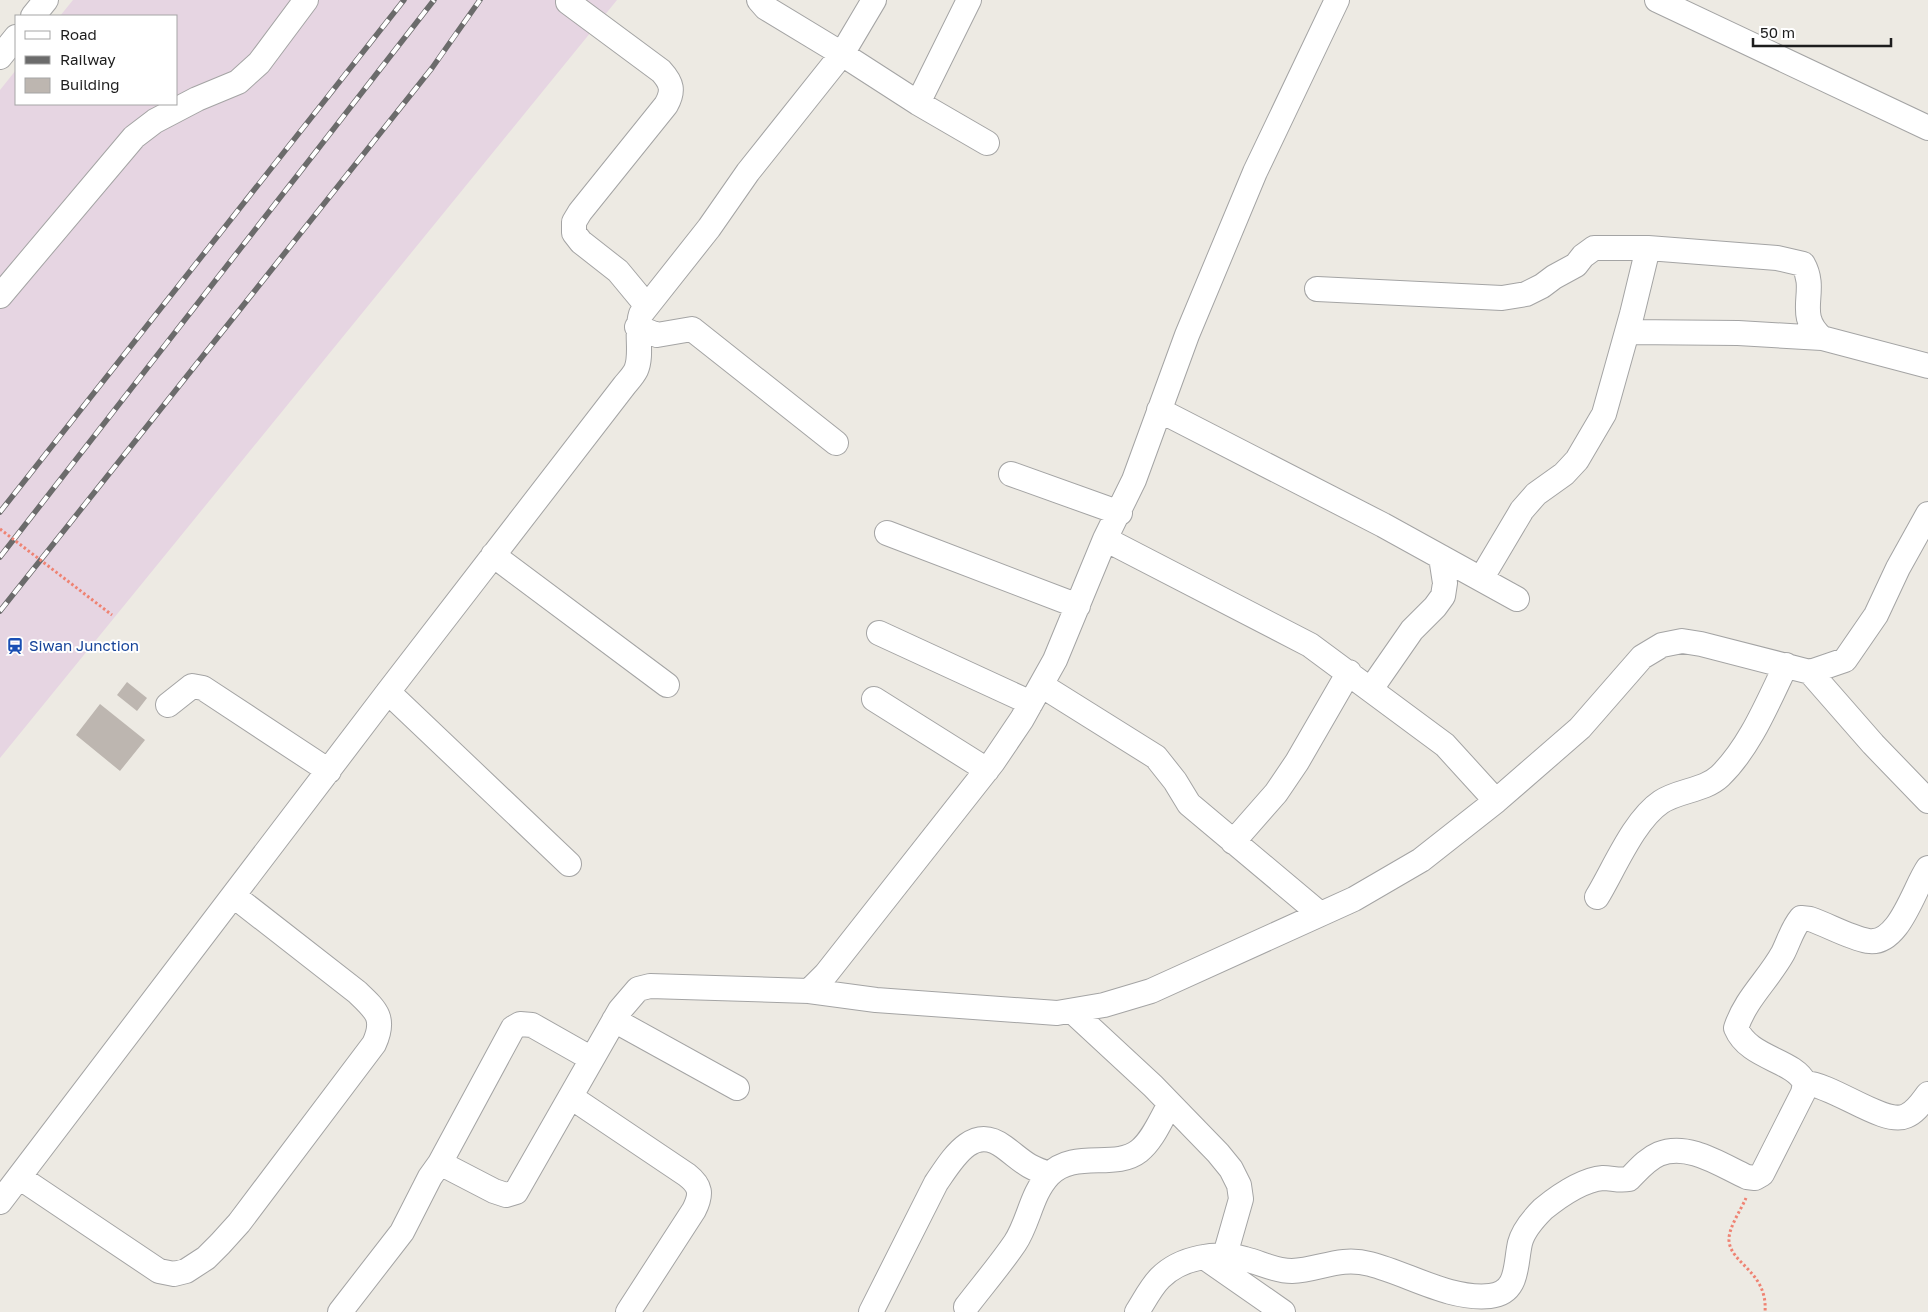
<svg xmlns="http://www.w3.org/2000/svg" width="1928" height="1312" font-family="'Golos Text',sans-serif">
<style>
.industrial{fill:#e6d5e2}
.building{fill:#bdb6b0}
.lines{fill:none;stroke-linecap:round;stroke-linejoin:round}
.minor-casing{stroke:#a4a4a4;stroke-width:26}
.path{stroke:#ef8373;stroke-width:3;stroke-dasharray:2.5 2.5;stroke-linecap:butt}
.minor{stroke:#fff;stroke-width:24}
.rail-casing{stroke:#6b6b6b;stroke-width:5.5}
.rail{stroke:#fff;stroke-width:4;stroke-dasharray:11;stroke-linecap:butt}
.path-bridge{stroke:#ef8373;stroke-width:3;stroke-dasharray:2.5 2.5;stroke-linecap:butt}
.labels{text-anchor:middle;stroke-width:4;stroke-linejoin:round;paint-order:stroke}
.transit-label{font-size:15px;fill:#164399;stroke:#fff;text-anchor:start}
</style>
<rect width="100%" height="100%" fill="#edeae3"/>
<path class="industrial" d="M73,0H617L0,758V90L16,70V104H176V16H60Z"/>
<path class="building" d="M127,682L147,698L137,711L117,695Z
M100,704L145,740L120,771L76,735Z"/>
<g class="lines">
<g class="minor-casing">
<path id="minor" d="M759,0L766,8L842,54L874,0
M1657,0L1928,128
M568,2L661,71C672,83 674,91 666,105L580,212L574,222V233L581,242L618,271L647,306
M33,16L46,0
M0,57L16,37
M918,103L969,0
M1317,289L1502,298L1526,294L1542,286L1554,277L1576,265L1583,256L1594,248H1648L1777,258L1803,264C1819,292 1794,314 1822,338L1928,366
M0,296L134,137L155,121L197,99L238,82L259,63L306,0
M637,327L657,335L692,329L836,443
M1628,332L1738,333L1822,338
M1159,410L1383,525L1517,599
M1011,474L1120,513
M887,533L1078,606
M1105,539L1310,645L1445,745L1496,801
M493,555L667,685
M1481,579L1522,510L1536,494L1564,474L1577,460L1604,414L1632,314L1648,248
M879,633L1031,703
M1810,672L1873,744L1928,801
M1041,685L1156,757L1175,781L1189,804L1320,914
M1371,689L1412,630L1435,607L1443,596L1445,583L1441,557
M388,692L569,864
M874,699L987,770
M168,705L192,686L203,688L329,771
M1233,842L1276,793L1297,762L1349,672
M1597,897C1614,869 1634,820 1661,802C1679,790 1704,791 1720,776C1750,747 1768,702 1786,665
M809,991L876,1000L1057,1013L1104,1005L1151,991L1354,899L1421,860L1496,801L1580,728L1642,657L1662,645L1682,641L1701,644L1810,672L1845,660L1876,615L1898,568L1928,514
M1072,1011L1153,1086L1218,1153L1231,1169L1239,1185L1241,1199L1225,1255
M614,1020L737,1088
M1805,1083C1834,1085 1884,1126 1906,1116C1916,1112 1922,1102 1928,1094
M571,1097L687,1175C701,1186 702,1194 694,1210L628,1312
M440,1163L513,1028L520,1024L532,1025L592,1059
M19,1177L159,1271L174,1274L186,1271L206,1258L220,1244L239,1223L374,1044C386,1018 376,1010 357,992L234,896
M0,1202L388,692L624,386C628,381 633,376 636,370C643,354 635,332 641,314L709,228L748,172L842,54L918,103L987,143
M1204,1257L1283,1312
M966,1307C982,1286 1000,1265 1015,1243C1029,1222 1031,1194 1049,1175C1074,1149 1115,1170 1139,1151C1153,1140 1161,1119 1170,1104
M340,1312L402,1232L430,1177L440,1163L494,1191L506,1195L516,1192L620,1010L638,989L650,986L809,991L826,974L993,762L1022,719L1055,660L1105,539L1134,480L1187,335L1255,172L1337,0
M871,1312L936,1183C952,1160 972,1123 1004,1147C1023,1161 1026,1167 1050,1174
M1137,1312C1144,1301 1151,1287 1160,1278C1181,1257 1218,1251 1245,1259C1261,1263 1275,1271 1292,1271C1320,1270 1339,1256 1370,1264C1409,1274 1449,1300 1490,1296C1519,1293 1515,1265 1520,1243C1523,1231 1534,1218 1543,1209C1559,1196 1581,1180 1603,1178C1612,1178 1619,1181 1629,1179C1638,1170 1647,1159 1659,1154C1688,1142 1721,1165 1747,1177L1755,1178L1762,1174L1803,1093L1805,1083C1793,1059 1749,1059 1736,1028C1746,998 1768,980 1783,953C1789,941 1792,929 1801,918L1810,919C1828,925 1848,937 1868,941C1899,946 1914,888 1928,868"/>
</g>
<path class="path" d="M1746,1198C1741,1210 1728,1228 1729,1241C1731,1264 1768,1272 1765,1312"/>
<use href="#minor" class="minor"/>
<g class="rail-casing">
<path id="rail" d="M0,512L404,0
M0,557L434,0
M0,611L432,68L480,0"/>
</g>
<use href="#rail" class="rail"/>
<path class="path-bridge" d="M0,529L112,615"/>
</g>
<defs>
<g id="station-bare" transform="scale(1.35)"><path d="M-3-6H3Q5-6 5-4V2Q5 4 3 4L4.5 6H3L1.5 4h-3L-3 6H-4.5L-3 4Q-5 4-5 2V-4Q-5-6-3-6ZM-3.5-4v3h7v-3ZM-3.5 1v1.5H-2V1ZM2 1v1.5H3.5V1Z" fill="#1a4fb4" stroke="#fff" stroke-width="2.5" paint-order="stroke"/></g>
</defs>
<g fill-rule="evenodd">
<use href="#station-bare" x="15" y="646"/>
</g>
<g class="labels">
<g class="transit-label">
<text x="29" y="651">Siwan Junction</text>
</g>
</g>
<rect x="15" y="15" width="162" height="90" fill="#ffffff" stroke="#a5a5a5"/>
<rect x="25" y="31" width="25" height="8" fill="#ffffff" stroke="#a5a5a5"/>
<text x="60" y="40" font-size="15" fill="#1d1d1d">Road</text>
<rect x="25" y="56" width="25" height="8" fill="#6b6b6b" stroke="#a5a5a5"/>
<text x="60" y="65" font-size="15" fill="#1d1d1d">Railway</text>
<rect x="25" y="78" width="25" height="15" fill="#bdb6b0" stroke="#a5a5a5"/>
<text x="60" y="90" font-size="15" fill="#1d1d1d">Building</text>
<path d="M1753 38v8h138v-8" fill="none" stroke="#1d1d1d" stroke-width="2.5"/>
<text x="1760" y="38" font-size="15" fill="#1d1d1d" stroke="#ffffff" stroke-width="4" paint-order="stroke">50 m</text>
</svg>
